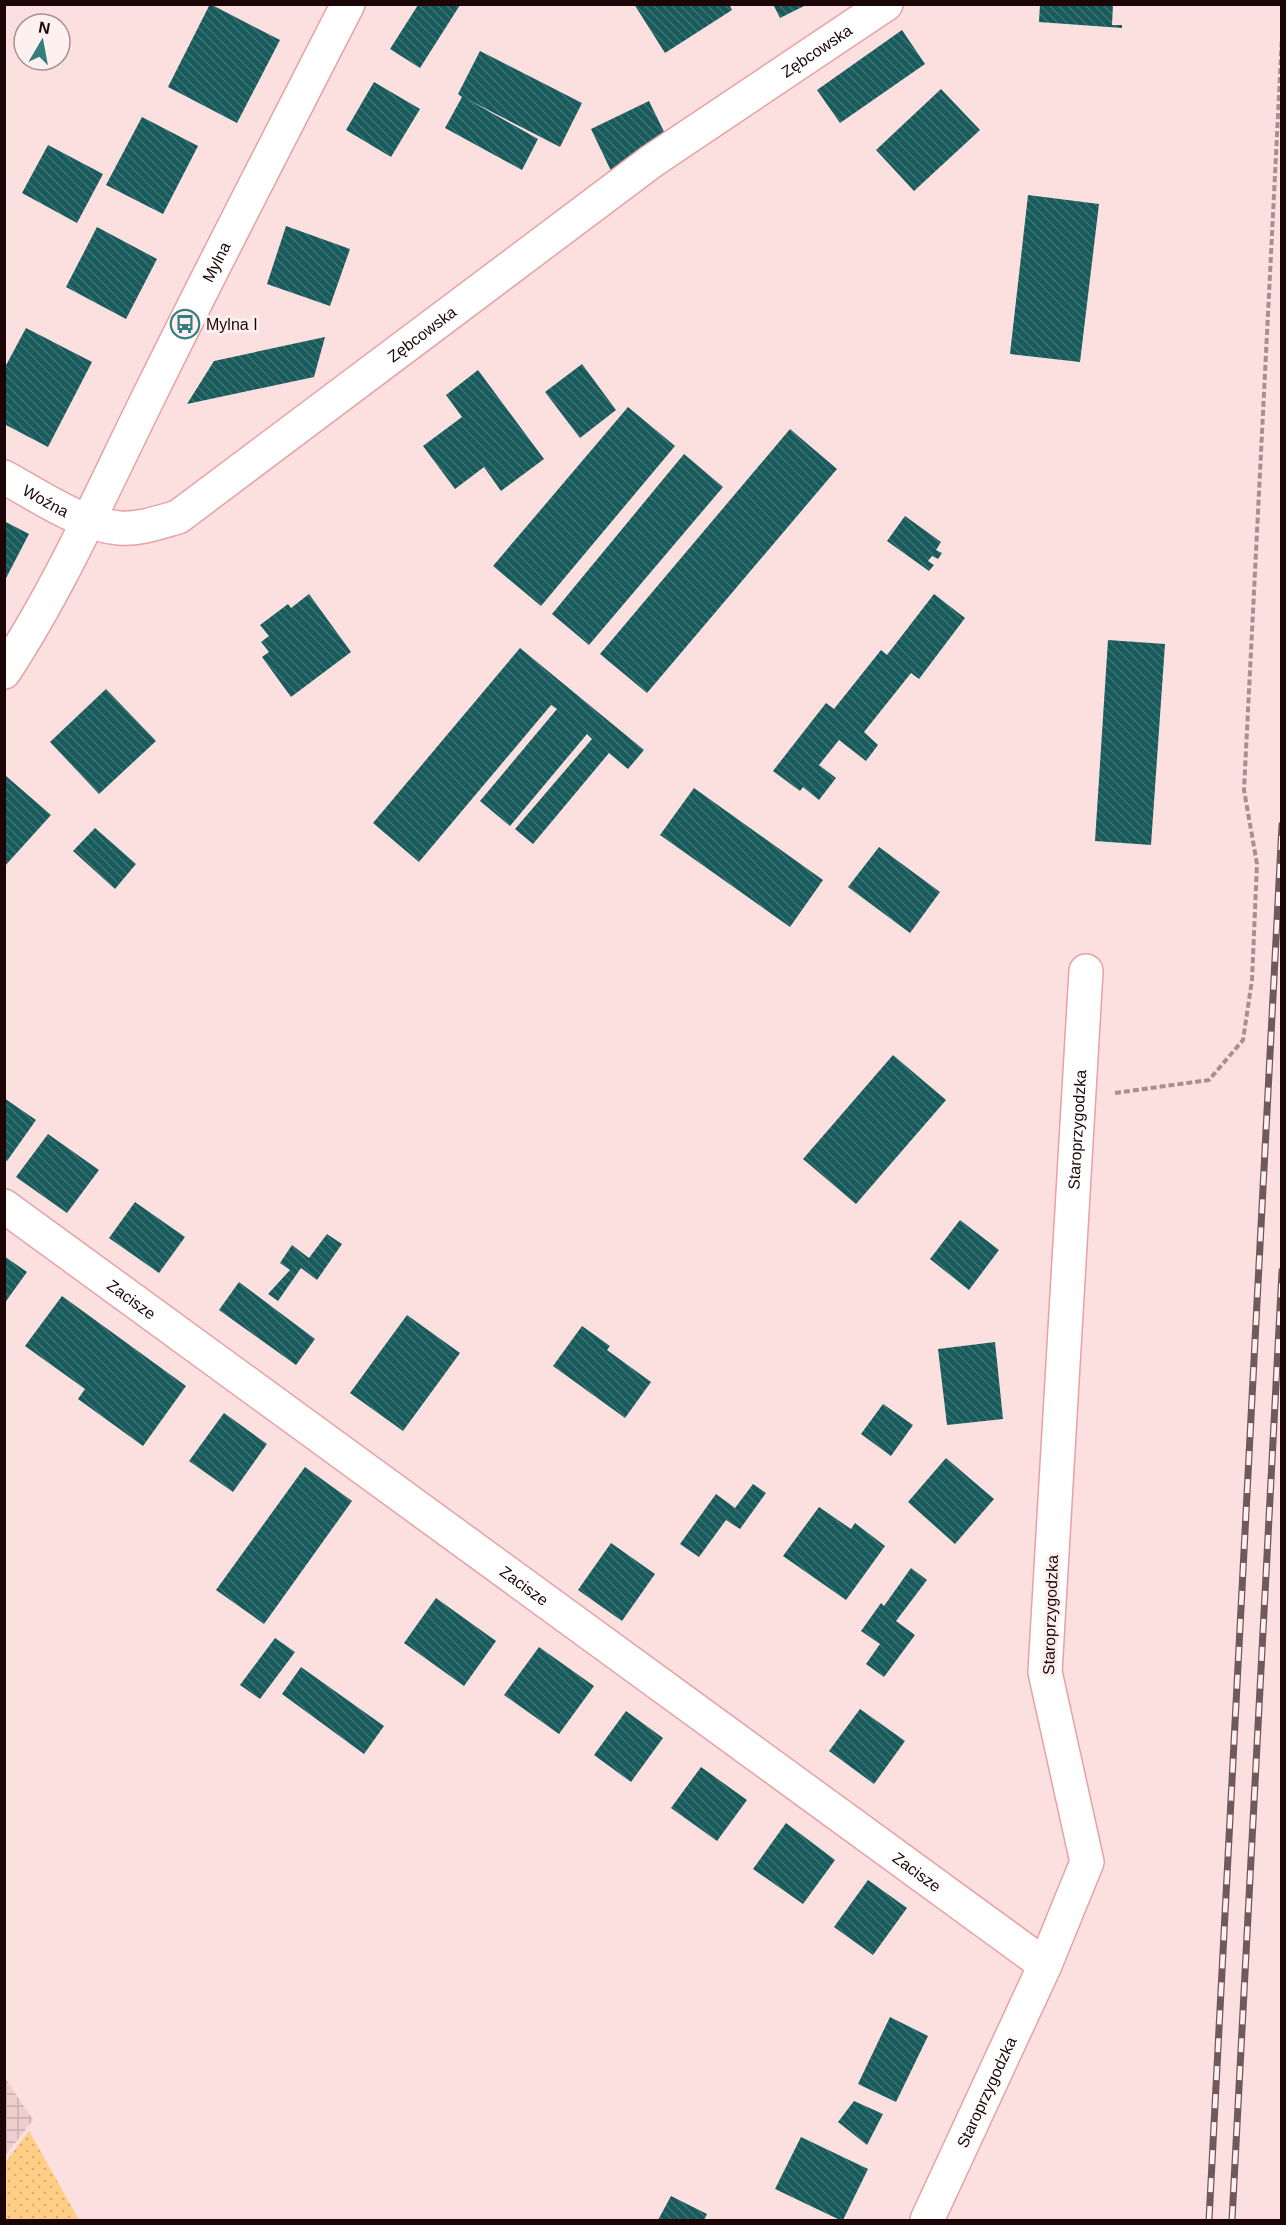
<svg xmlns="http://www.w3.org/2000/svg" width="1286" height="2225" font-family="Arial,sans-serif">
<style>
.industrial{fill:url(#industrial-grid)}
.garden{fill:url(#garden-dots)}
.building{fill:url(#building-back-hatch)}
.lines{fill:none;stroke-linecap:round;stroke-linejoin:round}
.minor-casing{stroke:#e6a2a4;stroke-width:36}
.path{stroke:#a98e8f;stroke-width:4;stroke-dasharray:6 3;stroke-linecap:butt}
.minor{stroke:#fff;stroke-width:33}
.rail-casing{stroke:#715859;stroke-width:7}
.rail{stroke:#fff0f0;stroke-width:4.5;stroke-dasharray:14;stroke-linecap:butt}
.labels{text-anchor:middle;stroke-width:6;stroke-linejoin:round;paint-order:stroke}
.street-label{font-size:16px;fill:#1b0507;stroke:#fff0f0}
.poi-label{font-size:16px;fill:#1b0507;stroke:#fff0f0;text-anchor:start}
</style>
<defs>
<pattern id="industrial-grid" width="8" height="8" patternUnits="userSpaceOnUse" patternTransform="scale(1.5)"><rect width="8" height="8" fill="#eececf"/><path d="M0 4h8M4 0v8" fill="none" stroke="#ccafb0"/></pattern>
<pattern id="garden-dots" width="8" height="8" patternUnits="userSpaceOnUse" patternTransform="scale(1.5)"><rect width="8" height="8" fill="#fece86"/><path d="M2 2h.1M6 6h.1" fill="none" stroke="#d9af72" stroke-width="1.8" stroke-linecap="round"/></pattern>
<pattern id="building-back-hatch" width="6" height="6" patternUnits="userSpaceOnUse" patternTransform="scale(1.5)"><rect width="6" height="6" fill="#175b5c"/><path d="M-1 5l2 2M0 0l6 6M5-1l2 2" fill="none" stroke="#407172"/></pattern>
</defs>
<rect width="100%" height="100%" fill="#fcdfdf"/>
<path class="industrial" d="M5,2078L33,2120L5,2156H4Z"/>
<path class="garden" d="M29,2131L79,2220H5V2163Z"/>
<path class="building" d="M210,4L280,40L237,123L168,87Z
M634,4H729L732,10L665,53Z
M773,4H808L780,18Z
M1040,4H1113L1112,25H1122V28L1039,22Z
M418,5H460L420,68L390,49Z
M902,30L925,64L840,123L817,90Z
M480,51L582,103L560,147L467,99L538,139L522,170L445,128L462,97L458,94Z
M374,82L420,109L391,157L346,130Z
M941,89L980,130L914,191L876,150Z
M649,101L671,146L613,175L591,129Z
M142,117L198,146L163,214L106,185Z
M48,145L103,174L77,223L22,193Z
M1028,195L1099,204L1080,362L1010,354Z
M286,226L350,249L330,306L267,284Z
M97,227L157,259L126,319L66,287Z
M26,328L92,362L48,447L4,424V369Z
M325,337L314,377L187,404L214,361Z
M582,364L616,410L580,438L545,392Z
M478,370L544,459L501,491L484,467L455,489L423,446L462,417L446,395Z
M628,407L675,446L541,606L493,566Z
M790,429L837,469L647,693L600,654Z
M684,454L723,487L589,645L552,614Z
M905,516L941,542L936,550L942,553L938,559L932,556L928,561L934,565L929,571L887,541Z
M4,521L29,534L4,582Z
M309,594L351,652L291,697L262,657L269,652L261,642L269,636L260,625L288,604L291,608Z
M934,594L965,618L919,679L911,673L864,732L878,745L866,761L839,740L819,765L836,778L819,800L803,787L800,791L773,771L826,703L834,709L881,650L887,655Z
M1108,640L1165,644L1151,845L1095,841Z
M520,648L644,750L628,769L609,753L533,844L515,829L592,739L587,734L510,826L480,801L557,709L551,705L419,862L373,823Z
M106,689L156,741L99,794L50,742Z
M6,776L51,815L4,867V777Z
M694,788L823,880L790,927L660,835Z
M95,828L136,864L115,889L73,851Z
M879,847L940,892L910,933L848,887Z
M893,1055L946,1100L856,1204L803,1159Z
M4,1098L36,1120L7,1161L4,1159Z
M48,1134L99,1170L67,1213L16,1177Z
M135,1202L185,1237L159,1273L109,1238Z
M960,1220L999,1250L969,1290L930,1259Z
M327,1234L342,1244L317,1280L301,1268L278,1301L268,1294L290,1270L280,1263L292,1245L309,1258Z
M4,1256L27,1272L4,1304Z
M239,1282L315,1339L296,1365L219,1310Z
M62,1296L186,1386L143,1446L78,1399L85,1389L25,1346Z
M407,1315L460,1353L403,1431L350,1393Z
M582,1326L610,1346L607,1350L651,1382L625,1418L553,1366Z
M995,1342L1003,1419L947,1425L938,1349Z
M883,1404L913,1425L891,1456L861,1434Z
M224,1413L267,1444L233,1492L189,1461Z
M946,1458L994,1499L955,1544L908,1502Z
M305,1467L352,1501L264,1624L216,1590Z
M753,1484L766,1493L740,1529L726,1520L699,1557L680,1544L716,1494L735,1508Z
M819,1507L851,1529L855,1523L885,1546L846,1600L783,1556Z
M611,1543L655,1574L622,1621L578,1590Z
M911,1568L927,1580L896,1621L915,1635L884,1677L866,1664L880,1644L861,1631L881,1603L884,1606Z
M436,1598L496,1641L464,1686L404,1643Z
M275,1638L295,1652L260,1699L240,1685Z
M539,1647L594,1686L559,1734L504,1695Z
M301,1667L384,1726L364,1754L282,1694Z
M860,1709L905,1741L874,1784L829,1751Z
M626,1711L663,1738L631,1782L594,1755Z
M701,1767L747,1800L717,1841L671,1808Z
M786,1823L835,1860L803,1904L753,1869Z
M868,1880L907,1908L873,1955L834,1927Z
M890,2017L928,2036L896,2102L858,2084Z
M854,2101L883,2114L867,2145L838,2122Z
M801,2137L868,2169L843,2220H840L775,2189Z
M671,2196L707,2214L704,2220H658Z"/>
<g class="lines">
<g class="minor-casing">
<g id="minor">
<path id="s1" d="M4,477C39,496 80,525 119,528C138,530 160,522 178,517L652,161L886,4"/>
<path id="s2" d="M4,672C62,584 107,480 154,386C217,258 283,131 348,4"/>
<path id="s3" d="M4,1206L1045,1965"/>
<path id="s4" d="M927,2220L1045,1965L1087,1862L1045,1672L1086,971"/>
</g>
</g>
<path class="path" d="M1115,1093L1209,1080L1243,1040L1252,980L1257,864L1244,790L1282,36"/>
<use href="#minor" class="minor"/>
<g class="rail-casing">
<path id="rail" d="M1209,2220L1282,825
M1232,2220L1282,1271"/>
</g>
<use href="#rail" class="rail"/>
</g>
<defs>
<g id="bus-ring" transform="scale(1.5)"><circle r="9.5" fill="#fff0f0" stroke="#357e7f" stroke-width="1.5"/><path d="M-5-6H5V4H4V6H2V4H-2V6H-4V4H-5ZM-3.5-4V0h7V-4ZM-3.5 1.2v1.5H-2V1.2ZM2 1.2v1.5H3.5V1.2Z" fill="#357e7f"/></g>
</defs>
<g fill-rule="evenodd">
<use href="#bus-ring" x="185" y="324"/>
</g>
<g class="labels">
<g class="street-label">
<text dy="6" stroke="none"><textPath href="#s1" startOffset="978">Zębcowska</textPath></text>
<text dy="6" stroke="none"><textPath href="#s2" startOffset="462">Mylna</textPath></text>
<text dy="6" stroke="none"><textPath href="#s1" startOffset="492">Zębcowska</textPath></text>
<text dy="6" stroke="none"><textPath href="#s1" startOffset="48">Woźna</textPath></text>
<text dy="6" stroke="none"><textPath href="#s4" startOffset="1130">Staroprzygodzka</textPath></text>
<text dy="6" stroke="none"><textPath href="#s3" startOffset="158">Zacisze</textPath></text>
<text dy="6" stroke="none"><textPath href="#s3" startOffset="644">Zacisze</textPath></text>
<text transform="translate(1050 1615) rotate(-88)" y="6">Staroprzygodzka</text>
<text dy="6" stroke="none"><textPath href="#s3" startOffset="1130">Zacisze</textPath></text>
<text dy="6" stroke="none"><textPath href="#s4" startOffset="141">Staroprzygodzka</textPath></text>
</g>
<g class="poi-label">
<text x="206" y="330">Mylna I</text>
</g>
</g>
<rect width="1286" height="2225" fill="none" stroke="#1b0507" stroke-width="12"/>
<g transform="translate(42 42) rotate(10)"><circle r="28" fill="#fff0f0" stroke="#a49293" stroke-width="1.5"/>
<path d="M0-4.5L10 22L0 15L-10 22Z" fill="#357e7f"/>
<text y="-9" font-size="16" font-weight="bold" text-anchor="middle" fill="#1b0507">N</text>
</g>
</svg>
